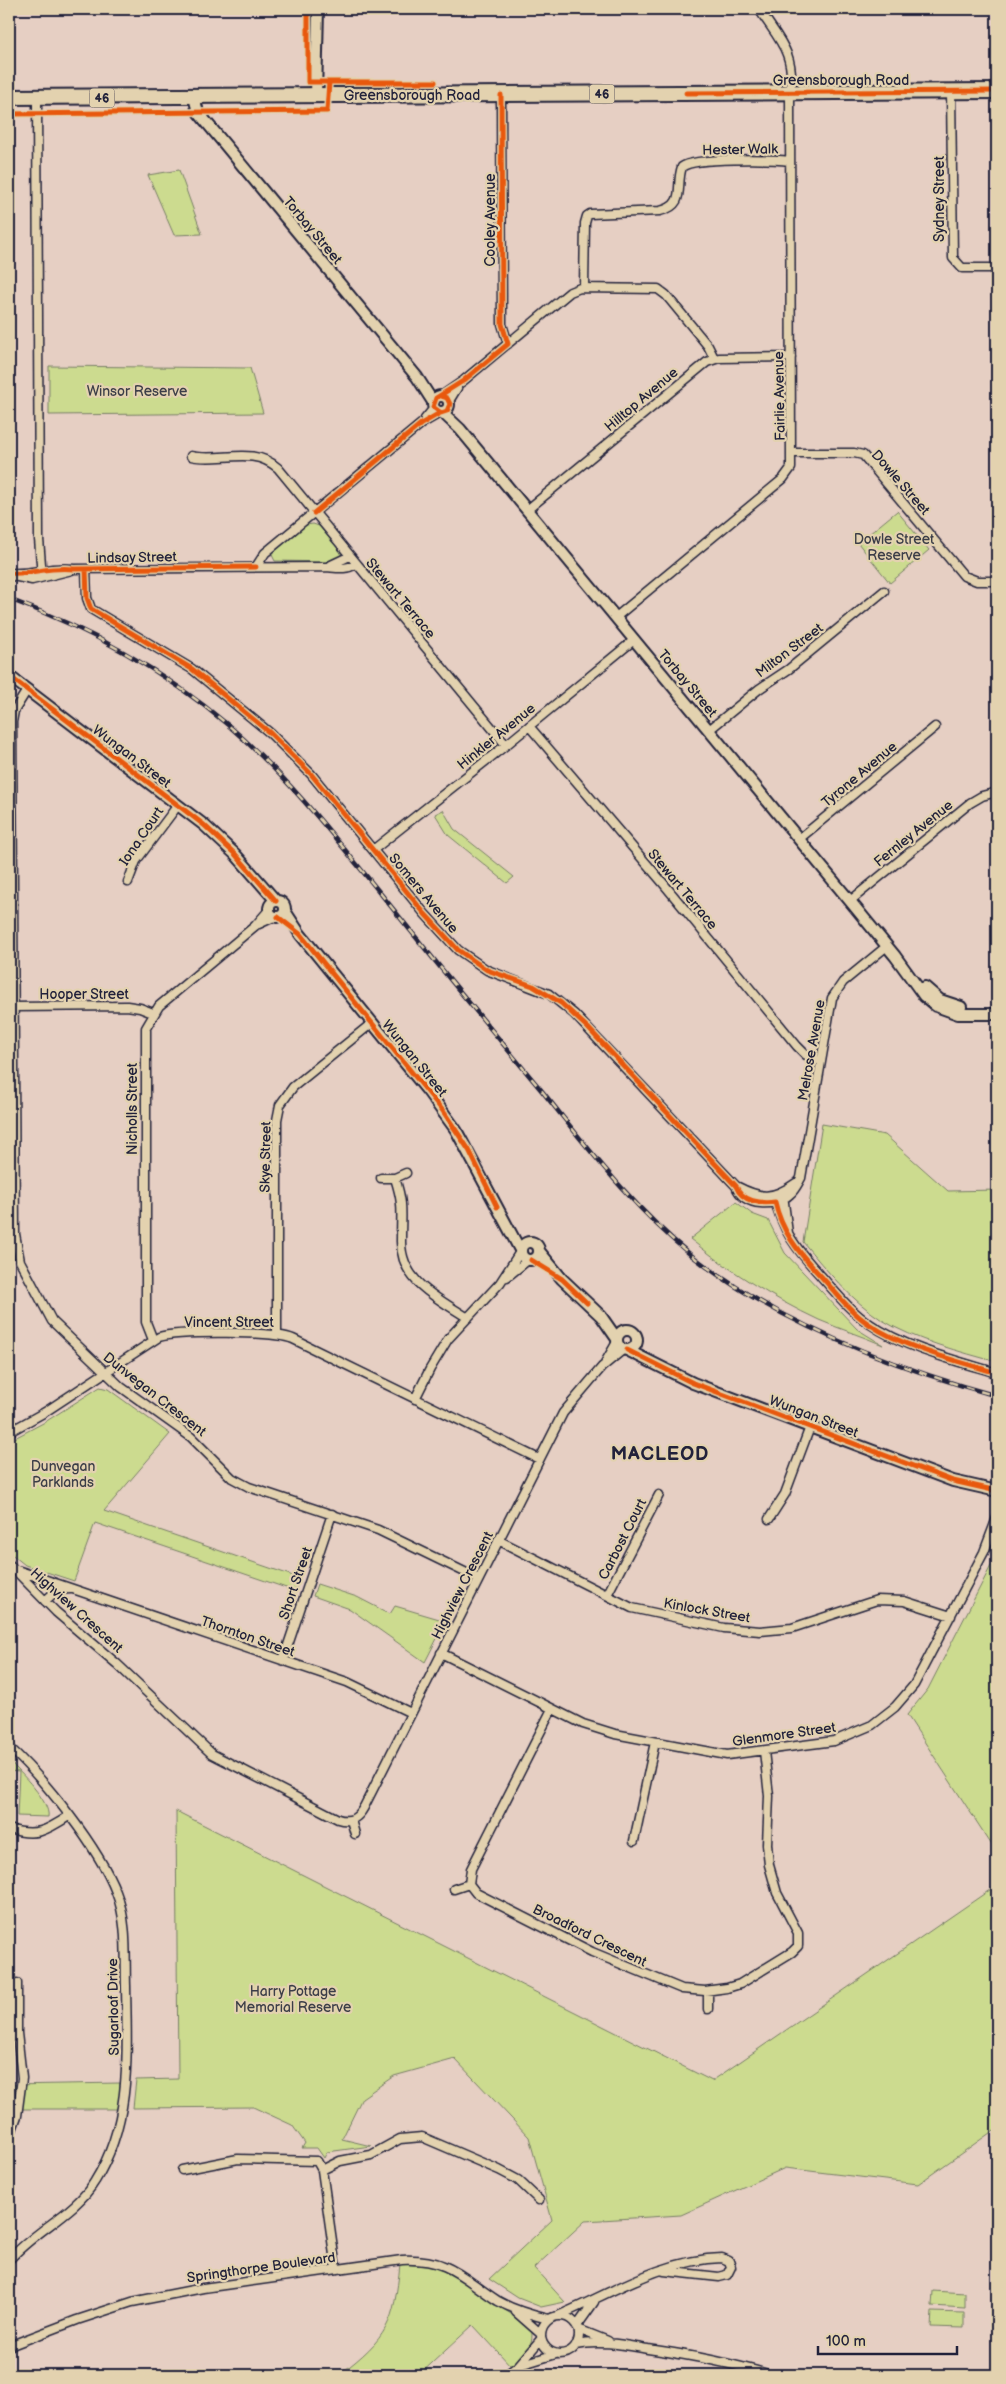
<svg xmlns="http://www.w3.org/2000/svg" width="1006" height="2384" font-family="'Balsamiq Sans',sans-serif">
<style>
.green{fill:#ccdb8f;stroke:#777e65}
.lines{fill:none;stroke-linecap:round;stroke-linejoin:round}
.minor-casing{stroke:#22223b;stroke-width:11}
.tertiary-casing{stroke:#22223b;stroke-width:14}
.trunk-casing{stroke:#22223b;stroke-width:18}
.minor{stroke:#e3d2af;stroke-width:8}
.tertiary{stroke:#e3d2af;stroke-width:10}
.trunk{stroke:#e3d2af;stroke-width:14}
.rail-casing{stroke:#22223b;stroke-width:4.5}
.rail{stroke:#e3d2af;stroke-width:2.5;stroke-dasharray:8;stroke-linecap:butt}
.cycleway-casing{stroke:#e3d2af;stroke-width:8}
.cycleway{stroke:#e8590c;stroke-width:5}
.labels{text-anchor:middle;stroke-width:4.5;stroke-linejoin:round;paint-order:stroke}
.shield{fill:#e3d2af;stroke:#5c575e;stroke-width:1}
.shield-label{font-size:12px;font-weight:bold;fill:#22223b}
.street-label{font-size:14px;fill:#22223b;stroke:#e3d2af}
.park-label{font-size:14px;fill:#3c3e48;stroke:#e3d2af}
.district-label{font-size:19px;font-weight:bold;letter-spacing:1px;fill:#22223b;stroke:#e3d2af}
</style>
<rect width="100%" height="100%" fill="#e6cfc3"/>
<filter id="ink" filterUnits="userSpaceOnUse"><feTurbulence type="fractalNoise" baseFrequency=".02" numOctaves="2"/><feDisplacementMap in="SourceGraphic" scale="10" xChannelSelector="R" yChannelSelector="G"/><feConvolveMatrix kernelMatrix="1 2 1 2 8 2 1 2 1" color-interpolation-filters="sRGB"/></filter>
<g filter="url(#ink)">
<path class="green" d="M179,170L202,234L174,235L148,175Z
M49,366L250,368L263,413L49,415Z
M897,511L929,550L890,583L858,543Z
M313,524L319,526L341,552V558L336,562L275,561L272,555L274,552L306,525Z
M443,810L454,829L514,877L507,883L448,835L435,814Z
M822,1124L885,1135L948,1191L997,1190V1362C961,1352 914,1340 882,1320C851,1300 826,1270 803,1242Z
M736,1202L752,1214L768,1220L785,1253L857,1329L883,1345C862,1336 840,1329 819,1320C772,1298 730,1271 690,1239Z
M100,1387L108,1389L170,1434L104,1511L299,1578L295,1591L95,1523L74,1581L25,1565L9,1552V1441L45,1422Z
M997,1554V1853L907,1715L928,1689Z
M317,1584L357,1597L390,1614L395,1606L446,1621L425,1662L350,1609L313,1596Z
M9,1761C20,1772 51,1802 48,1817L17,1816L19,1772L9,1771Z
M176,1811L712,2081L997,1885V2128L918,2184L785,2168L681,2215L585,2221L534,2268L565,2302L541,2307L518,2298L489,2279L552,2220L529,2137L455,2059L394,2076L362,2098L342,2139L371,2146L327,2152L324,2158L317,2148H302L305,2143L292,2125L253,2107L133,2108L136,2080L178,2079Z
M120,2083L119,2109H9V2085Z
M400,2264L429,2266L448,2272L526,2324L532,2333C533,2348 522,2358 511,2366L473,2325L419,2375H336L340,2374C388,2337 394,2324 400,2264Z
M933,2291L965,2293V2308L932,2306Z
M932,2312L964,2313V2328L931,2327Z"/>
<g class="lines">
<g class="minor-casing">
<path id="minor" d="M951,91L953,258L962,268H997
M501,95L502,324L508,344
M37,98L39,539L42,577
M584,288L585,223L587,216L590,214L660,211C687,205 675,186 682,167C694,157 772,159 790,161
M441,396L463,381L570,292L580,288L658,289L666,295L708,346L714,358
M449,401L457,388
M425,419L434,408
M792,453H854L863,455L964,576L977,581H997
M191,456C220,463 252,445 278,468L506,745
M527,510L707,362L719,358L791,357
M331,565L350,556
M256,567L265,553L421,424L440,413
M86,569L87,598L91,609L192,669L270,733L311,774L425,914L458,950L487,970L549,994L574,1014L736,1186C743,1207 776,1208 790,1194C795,1190 798,1183 801,1178L832,998L843,982L887,946
M9,573C33,575 47,566 74,569L327,567C338,568 346,570 356,564
M13,576L32,580L72,570
M616,617L783,479L791,468L790,92C796,53 778,39 759,9
M27,690L14,711L12,722L15,1234L20,1261L52,1321L121,1387L191,1437L232,1478L249,1487L378,1530L479,1579
M529,726L663,883L797,1046L806,1055L821,1062
M709,730L759,689L789,669L884,591
M799,839L935,727
M373,850L506,745L634,640
M128,882L136,861L178,805
M850,901L970,803L982,796L997,792
M259,924L274,917
M13,1007L127,1006L140,1008L153,1013
M381,1178H395L406,1173
M395,1178C404,1206 401,1212 401,1240C400,1282 438,1298 468,1318
M736,1186C761,1199 772,1200 796,1183
M783,1195L788,1233
M774,1196C782,1231 797,1250 821,1276C836,1293 851,1312 870,1324C905,1348 957,1361 997,1373
M507,1277L528,1260
M277,1334V1120L280,1105L293,1087L372,1023
M153,1340L146,1322V1028L159,1006L255,926L269,910
M606,1361L617,1342
M415,1399L430,1369L448,1339L500,1283L520,1252
M9,1432L45,1412L159,1337C178,1331 276,1331 293,1339L539,1459
M769,1519L785,1494L810,1427
M498,1540L632,1608L724,1628L760,1631L792,1628L877,1600L904,1601L951,1616
M9,1564L56,1612L117,1664L212,1754L338,1819C351,1823 358,1818 364,1807L563,1413L602,1367L624,1349
M14,1569L347,1682L411,1713
M607,1595L659,1495
M45,1601L57,1590L70,1589
M441,1653L583,1724L615,1734L727,1755L834,1741L872,1725L895,1707L914,1685L984,1552L997,1518
M283,1660L332,1514
M552,1709L471,1869L469,1884L476,1893L592,1952L682,1989L705,1991L727,1988L740,1984L792,1952L798,1946V1933L777,1893L769,1865L767,1844L769,1796L764,1751
M9,1747C45,1780 99,1848 116,1892C128,1922 125,1955 126,1986C127,2053 132,2122 95,2181C76,2213 34,2231 9,2260
M351,1820L355,1834
M9,1829C36,1837 46,1831 69,1816
M634,1841L655,1742
M454,1889L469,1884
M708,1991V2009
M9,2138L17,2116L22,2078L17,2033V1983
M182,2170L238,2159L317,2161L322,2170L336,2269
M322,2170L340,2161L371,2155L400,2139L422,2137L499,2170L518,2180L539,2200
M516,2312L541,2334
M560,2315C611,2293 665,2259 722,2258L729,2261L731,2267L727,2275L719,2277L664,2271
M541 2335a19 19 0 1 1 38 0a19 19 0 1 1-38 0Z
M577,2326L594,2302
M578,2329L608,2341
M576,2345C600,2340 624,2345 648,2349C690,2355 731,2363 771,2375
M9,2346L77,2320L132,2302L203,2288L402,2260C450,2258 462,2278 498,2301C514,2310 531,2315 549,2319
M520,2365L556,2354
M506,2375L518,2366L541,2339"/>
</g>
<g class="tertiary-casing">
<path id="tertiary" d="M316,96L318,9
M194,97L198,112L417,377L433,402
M433 404a8 8 0 1 1 16 0a8 8 0 1 1-16 0Z
M443,413L460,429L850,901L895,956L924,996L936,1006L958,1014H997
M9,676L204,825L235,854L276,901
M269 909a8 8 0 1 1 16 0a8 8 0 1 1-16 0Z
M285,911L300,934L427,1090L456,1130L520,1250
M925,987L940,1000L961,1007
M521 1251a9 9 0 1 1 18 0a9 9 0 1 1-18 0Z
M539,1251L562,1279L601,1316L617,1339
M617 1340a10 10 0 1 1 20 0a10 10 0 1 1-20 0Z
M627,1350L693,1383L953,1481L997,1491"/>
</g>
<g class="trunk-casing">
<path id="trunk" d="M9,97L997,91"/>
</g>
<use href="#minor" class="minor"/>
<use href="#tertiary" class="tertiary"/>
<use href="#trunk" class="trunk"/>
<g class="rail-casing">
<path id="rail" d="M9,599C88,628 163,670 228,725C286,775 333,835 381,894C434,960 488,1026 542,1091C588,1148 633,1208 691,1255C776,1322 893,1367 997,1396"/>
</g>
<use href="#rail" class="rail"/>
<g class="cycleway-casing">
<path id="cycleway" d="M308,9V82H435
M686,93L997,91
M9,114L327,111L329,82
M441,396L447,398L450,404L447,411L441,413L433,407L436,398L463,381L508,344L502,324L501,95
M314,513L421,424L440,413
M86,569L87,598L91,609L192,669L270,733L311,774L425,914L458,950L487,970L533,986L561,1003L588,1028L736,1186C742,1202 761,1204 775,1202C781,1230 798,1252 818,1273C834,1290 849,1311 869,1324C904,1348 957,1361 997,1373
M9,573C33,575 47,566 74,569L256,567
M9,676L204,825L235,854L276,901
M278,917L300,934L443,1111L469,1150L497,1207
M531,1260L562,1279L587,1303
M627,1350L693,1383L953,1481L997,1491"/>
</g>
<use href="#cycleway" class="cycleway"/>
</g>
</g>
<g class="labels">
<g class="shield">
<rect x="589.5" y="84.5" width="25" height="19" rx="4"/>
<rect x="89.5" y="88.5" width="25" height="19" rx="4"/>
</g>
<g class="shield-label">
<text x="602" y="98">46</text>
<text x="102" y="102">46</text>
</g>
<g class="street-label">
<text x="841" y="85">Greensborough Road</text>
<text x="412" y="100">Greensborough Road</text>
<text transform="translate(740 149) rotate(-1)" y="5">Hester Walk</text>
<text transform="translate(939 199) rotate(-90)" y="5">Sydney Street</text>
<text transform="translate(490 220) rotate(-90)" y="5">Cooley Avenue</text>
<text transform="translate(313 230) rotate(50)" y="5">Torbay Street</text>
<text transform="translate(779 396) rotate(-91)" y="5">Fairlie Avenue</text>
<text transform="translate(641 399) rotate(-40)" y="5">Hilltop Avenue</text>
<text transform="translate(901 482) rotate(49)" y="5">Dowle Street</text>
<text transform="translate(132 557) rotate(-1)" y="5">Lindsay Street</text>
<text transform="translate(401 598) rotate(50)" y="5">Stewart Terrace</text>
<text transform="translate(789 650) rotate(-37)" y="5">Milton Street</text>
<text transform="translate(688 683) rotate(50)" y="5">Torbay Street</text>
<text transform="translate(496 736) rotate(-39)" y="5">Hinkler Avenue</text>
<text transform="translate(132 756) rotate(37)" y="5">Wungan Street</text>
<text transform="translate(859 774) rotate(-40)" y="5">Tyrone Avenue</text>
<text transform="translate(913 833) rotate(-39)" y="5">Fernley Avenue</text>
<text transform="translate(141 836) rotate(-56)" y="5">Iona Court</text>
<text transform="translate(683 889) rotate(50)" y="5">Stewart Terrace</text>
<text transform="translate(424 893) rotate(50)" y="5">Somers Avenue</text>
<text x="84" y="999">Hooper Street</text>
<text transform="translate(811 1050) rotate(-80)" y="5">Melrose Avenue</text>
<text transform="translate(415 1058) rotate(51)" y="5">Wungan Street</text>
<text transform="translate(132 1109) rotate(-90)" y="5">Nicholls Street</text>
<text transform="translate(265 1157) rotate(-89)" y="5">Skye Street</text>
<text x="229" y="1327">Vincent Street</text>
<text transform="translate(155 1394) rotate(38)" y="5">Dunvegan Crescent</text>
<text transform="translate(814 1416) rotate(21)" y="5">Wungan Street</text>
<text transform="translate(622 1539) rotate(-63)" y="5">Carbost Court</text>
<text transform="translate(295 1583) rotate(-71)" y="5">Short Street</text>
<text transform="translate(462 1585) rotate(-63)" y="5">Highview Crescent</text>
<text transform="translate(77 1610) rotate(42)" y="5">Highview Crescent</text>
<text transform="translate(707 1610) rotate(10)" y="5">Kinlock Street</text>
<text transform="translate(248 1636) rotate(19)" y="5">Thornton Street</text>
<text transform="translate(784 1734) rotate(-8)" y="5">Glenmore Street</text>
<text transform="translate(590 1935) rotate(26)" y="5">Broadford Crescent</text>
<text transform="translate(113 2007) rotate(-91)" y="5">Sugarloaf Drive</text>
<text transform="translate(261 2267) rotate(-8)" y="5">Springthorpe Boulevard</text>
</g>
<g class="park-label">
<text x="137" y="396">Winsor Reserve</text>
<text x="894" y="544">Dowle Street<tspan x="894" dy="16">Reserve</tspan></text>
<text x="63" y="1471">Dunvegan<tspan x="63" dy="16">Parklands</tspan></text>
<text x="293" y="1996">Harry Pottage<tspan x="293" dy="16">Memorial Reserve</tspan></text>
</g>
<g class="district-label">
<text x="660" y="1460">MACLEOD</text>
</g>
</g>
<rect width="1006" height="2384" fill="none" stroke="#e3d2af" stroke-width="30"/>
<rect x="15" y="15" width="976" height="2354" fill="none" stroke="#22223b" stroke-width="2" filter="url(#ink)"/>
<path d="M818 2346v8h139v-8" fill="none" stroke="#22223b" stroke-width="2.5"/>
<text x="826" y="2346" font-size="15" fill="#22223b" stroke="#e3d2af" stroke-width="4" paint-order="stroke">100 m</text>
</svg>
